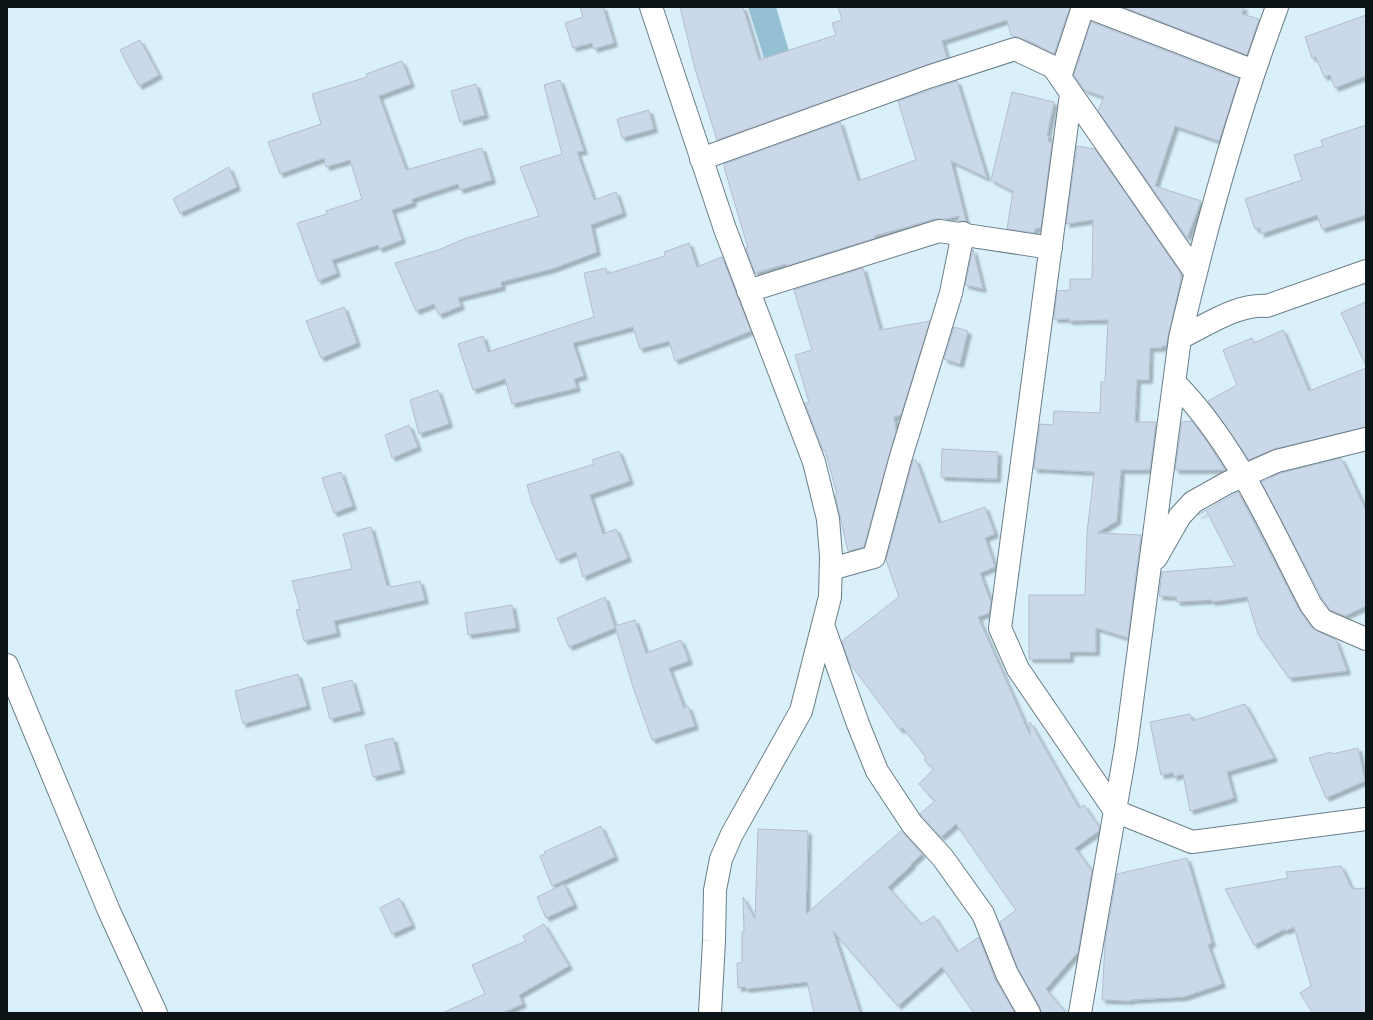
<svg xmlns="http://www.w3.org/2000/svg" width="1373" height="1020" font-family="'Space Grotesk',sans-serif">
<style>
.green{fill:#95c0d4}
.building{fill:#cbd8ea;stroke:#b1becf;filter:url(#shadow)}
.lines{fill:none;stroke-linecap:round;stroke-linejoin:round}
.minor-casing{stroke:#6a7e88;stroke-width:24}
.minor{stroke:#fff;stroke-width:22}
</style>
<defs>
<filter id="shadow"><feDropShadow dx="3.5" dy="3.5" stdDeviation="1" flood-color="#0004"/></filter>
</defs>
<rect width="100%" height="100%" fill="#d9f0fb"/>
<path class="green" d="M748,7H776L804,102L780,109Z"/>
<path class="building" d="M580,7H603L614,43L594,49L592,43L573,48L565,23L583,17Z
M680,7H743L759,60L836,35L832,23L842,20L838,7H1070L1054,54L1034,43L1011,35L1007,20L942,41L947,58L717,140L695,69Z
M1123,7H1244L1242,14L1259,19L1247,55Z
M1366,15V76L1335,88L1330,75L1324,77L1316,57L1312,58L1305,37Z
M1091,22L1239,79L1219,141L1175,126L1155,186L1201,201L1187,238L1098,111L1104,97L1084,90L1074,75Z
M140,40L159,75L139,86L120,50Z
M402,61L411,84L379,96L406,170L482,148L492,180L460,190L458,184L412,199L413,203L392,210L402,240L379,249L378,245L332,260L337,273L318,281L297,223L327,214L326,211L362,199L350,160L326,167L324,158L280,174L268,142L321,124L312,94L367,77L366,74Z
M560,80L584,151L577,152L594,200L616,192L623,213L591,225L597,252L552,269L501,282L502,287L458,298L461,306L439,315L434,304L416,311L395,263L438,250L464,239L539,216L520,167L562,154L544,85Z
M957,81L987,178L951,161L966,221H958L959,216L946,219H935L874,236L875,238L786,266V264L755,273L746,248H748L724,167H725L724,164L840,122L858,181L916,160L898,101Z
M476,84L485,115L460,122L451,91Z
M1012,92L1054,102L1047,135L1049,136L1048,142H1052L1041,228L1035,229L1034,233L1007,229L1013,191L991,180Z
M649,110L654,129L622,138L617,119Z
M1366,125V215L1322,229L1317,215L1261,234L1260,228L1255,229L1245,199L1302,180L1294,155L1323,146L1321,140Z
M1077,146L1095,149L1180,272L1181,279L1166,346H1162V348H1150L1149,380H1137L1135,422H1156L1150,470H1121L1117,521L1097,533L1141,535L1128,638L1096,628V652H1070V659H1029V595H1085L1087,533L1094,472L1034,469L1040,424L1053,425L1054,411L1100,413L1101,382H1105L1108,320L1069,321V319H1054L1057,291L1070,290V279H1092L1093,220L1066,224Z
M229,167L237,187L180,213L173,199Z
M689,243L697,267L722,257L751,331L675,361L669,341L640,349L633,327L573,343L584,376L574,379L577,388L512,404L505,379L473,390L458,344L483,336L488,352L594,317L584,273L606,268L607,274L665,256L664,252Z
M973,249L983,289L965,285Z
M863,268L880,330L930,321L901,415L894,417L896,431L864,547L848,551L835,495L837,494L825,450H823L805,403L809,402L795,355L812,350L794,290Z
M1366,302V366L1341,313Z
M344,307L357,343L321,358L306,321Z
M954,327L968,331L960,364L944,359Z
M1283,330L1309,391L1366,368V427L1274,449L1249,460L1208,401L1237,385L1223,350L1252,338L1254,343Z
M438,390L449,424L419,434L410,400Z
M1191,420L1206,440L1225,470H1175L1182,422L1191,421Z
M409,425L418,447L392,458L385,435Z
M942,449L998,452L997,479L941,477Z
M619,451L630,481L590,495L603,534L616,529L628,558L583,577L576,552L557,560L532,503L527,485L594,464L592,460Z
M1341,458L1366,510V606L1345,616L1330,610L1322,598L1261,482L1281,473Z
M913,460H916L939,523L985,507L995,534L985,538L995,567L980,573L991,602L989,613L978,617L1030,735V722L1079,808L1084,805L1099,827V831L1075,848L1092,871L1078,952L1046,989L1066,1013H1041L1040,1007L1018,969L1000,922L1016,910L956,824L941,837L920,814L935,801L919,784L934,769L924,760L926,757L903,728L900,730L849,662L842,641L899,597L886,560Z
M341,472L353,506L334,513L322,478Z
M1238,492L1300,611L1312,628L1336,640L1347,671L1289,678L1258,634L1247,597L1212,602V600L1177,602L1176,597L1159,596L1162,572L1235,566L1206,510L1198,515Z
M371,527L387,586L390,585L391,587L420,581L425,600L334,621L337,633L304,641L296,610L300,609L292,581L352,569L343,534Z
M605,597L615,628L569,647L557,618Z
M512,605L516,628L468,635L465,613Z
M635,620L646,653L681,640L689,661L669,668L684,708L688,706L695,726L652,740L633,687L615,626Z
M298,674L307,706L243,724L235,691Z
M352,680L361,711L330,719L322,688Z
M1245,704L1274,758L1227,772L1234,798L1190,811L1183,774L1174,777L1173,773L1161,775L1150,722L1190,714L1192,721Z
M393,738L401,770L373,777L365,745Z
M1358,748L1365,781L1326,798L1309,758L1331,752L1332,754Z
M601,826L615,857L552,886L540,856L545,854L544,852Z
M758,829L808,831L806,914L901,831L922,854L911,864L912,865L888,887L921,924L934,916L957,952L979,937L995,979L1015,1013H974L942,967L898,1006L833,931L860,1013H814L807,982L746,989L745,987L738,988L737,963H742V932H744L743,897L755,919Z
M1187,858L1212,943L1208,945L1222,984L1184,997L1131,1000V1001L1102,1000L1105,943L1117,874Z
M1341,866L1352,889L1366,888V1013H1313L1300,993L1311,986L1294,927L1285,931V929L1254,945L1225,889L1288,878L1286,872Z
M564,884L574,905L546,918L537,897Z
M399,898L412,925L392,934L380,908Z
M544,924L569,966L519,995L523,1004L502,1013H442L485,994L472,965L526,941L523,936Z"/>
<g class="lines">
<g class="minor-casing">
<path id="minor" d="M651,7L725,229L814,462L828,519L831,556L830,597L801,711L732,834L721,859L715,890L714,941L710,1013
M1088,7L1254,71
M1060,77L1083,7
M1071,94L1000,628L1018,669L1115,811L1192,842L1366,819
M701,159L928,77L1015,49L1053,67L1195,272
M748,291L939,231L1051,248
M1180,338C1207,325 1236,304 1267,306L1366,271
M1175,383C1236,445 1271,528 1311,605L1322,620L1366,639
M1156,558L1180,516L1193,502L1227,483L1277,461L1366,439
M831,569L874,557L900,460L951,293L963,233
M823,625L858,724L877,771L912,824L943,858L983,914L1007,974L1029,1013
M7,665L109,911L156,1013
M1080,1013L1126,747L1180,338C1206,226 1237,115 1277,7"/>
</g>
<use href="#minor" class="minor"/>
</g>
<rect width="1373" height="1020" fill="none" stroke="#0c1418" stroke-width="16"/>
</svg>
